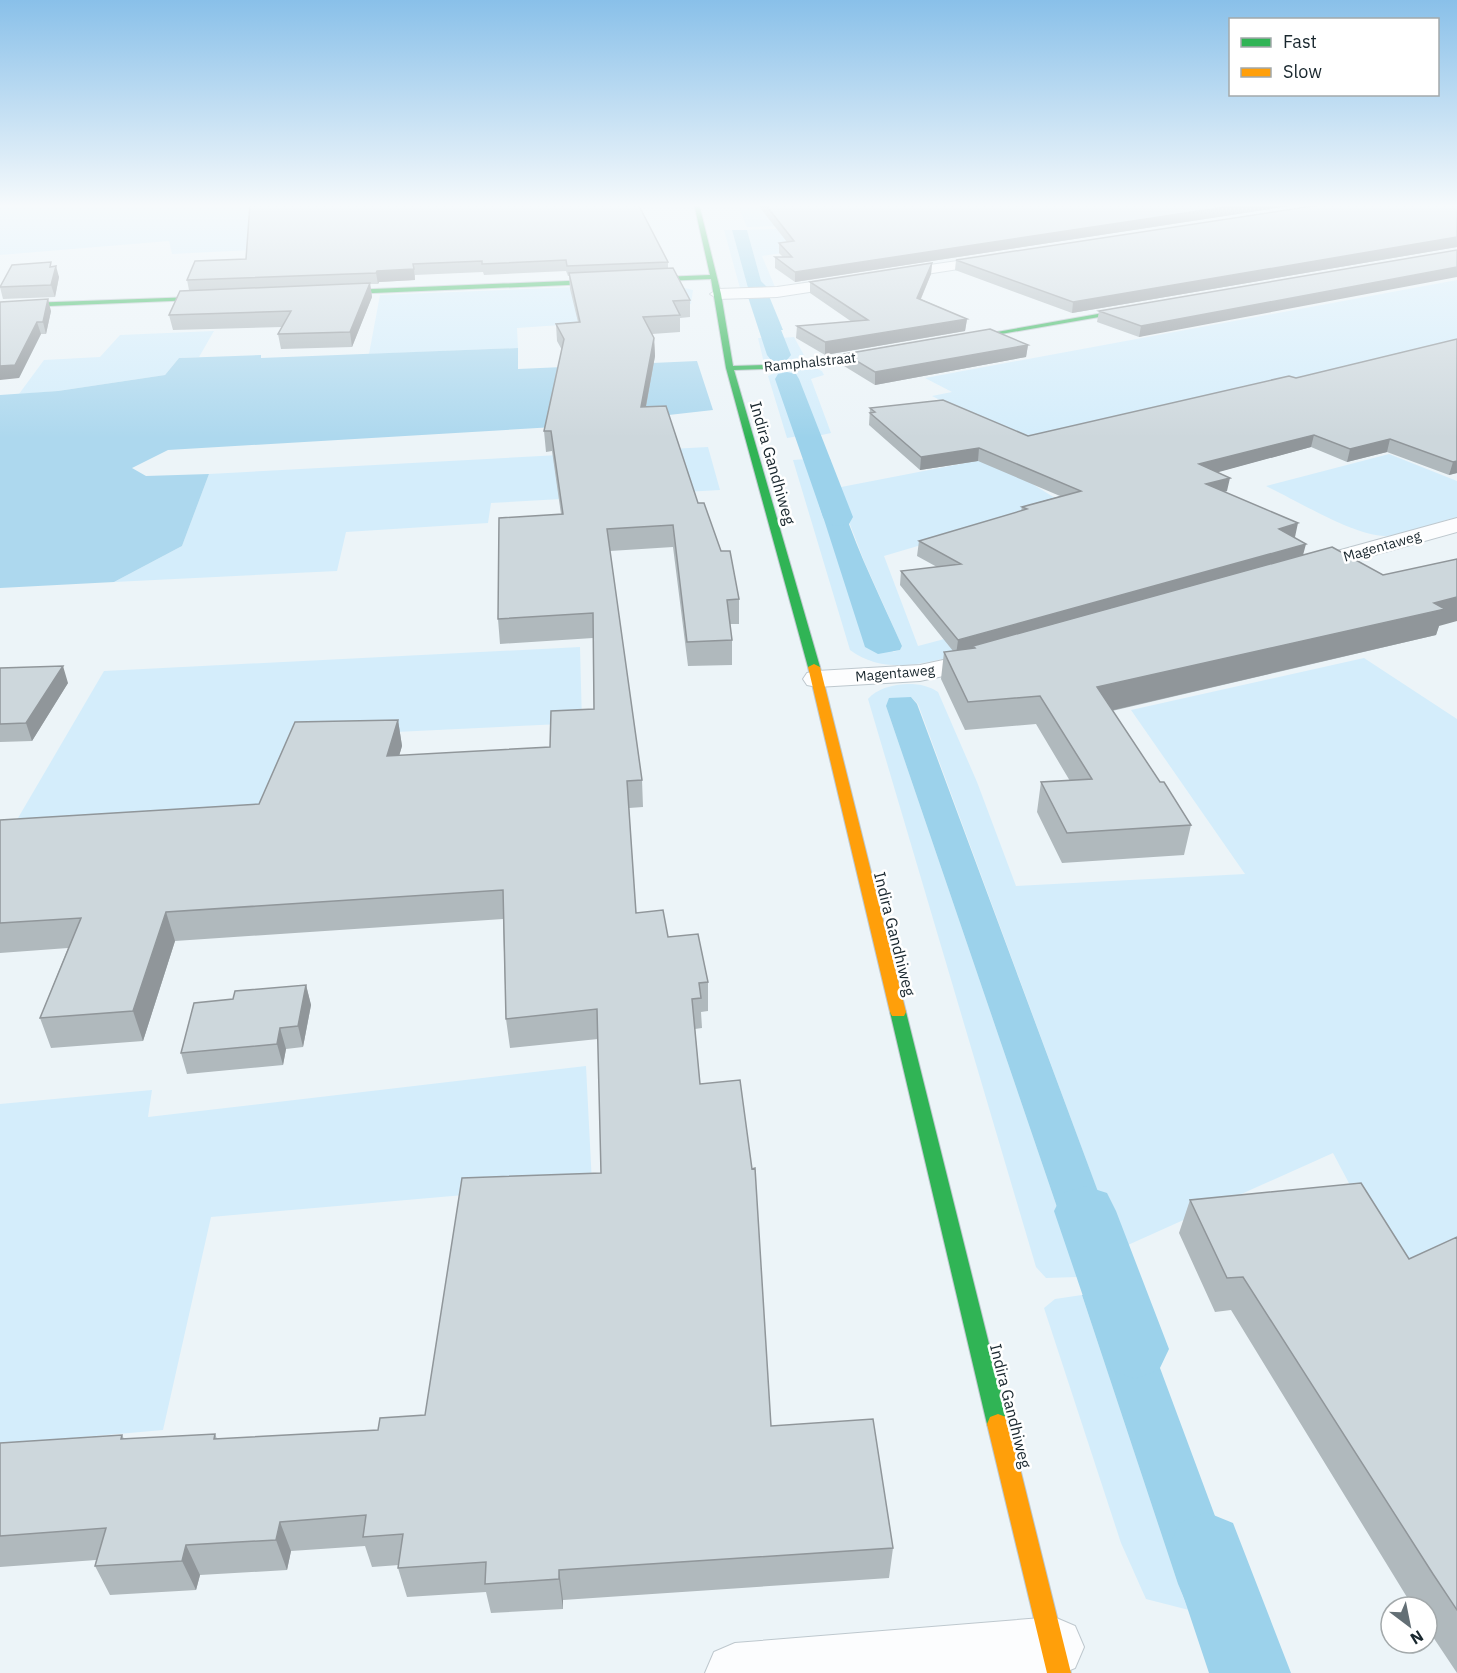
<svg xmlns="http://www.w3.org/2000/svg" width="1457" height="1673" font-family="'IBM Plex Sans',sans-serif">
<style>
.green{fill:#d4edfb}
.forest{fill:#add8ee}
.water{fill:#9cd2eb}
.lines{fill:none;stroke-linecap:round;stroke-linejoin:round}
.canal{fill:#9cd2eb;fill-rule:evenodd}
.street-casing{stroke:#bec8ce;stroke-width:2}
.fast-casing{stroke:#bec8ce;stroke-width:2}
.slow-casing{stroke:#bec8ce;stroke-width:2}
.street{fill:#fcfdfe;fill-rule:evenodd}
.fast{fill:#30b455;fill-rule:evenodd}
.slow{fill:#ff9f0a;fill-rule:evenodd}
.wall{fill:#b0b9bd}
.shaded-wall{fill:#90969a}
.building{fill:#cdd7dc;stroke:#90969a;stroke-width:1.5}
.labels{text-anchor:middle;stroke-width:5;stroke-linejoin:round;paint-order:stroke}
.far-street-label{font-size:14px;fill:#19272e;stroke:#fff}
.street-label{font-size:16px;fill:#19272e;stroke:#fff}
</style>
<rect width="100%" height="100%" fill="#ecf4f8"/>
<path class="green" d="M0,204H312L248,208L249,217L311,247L172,254L169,241L0,255Z
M798,204L816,225L747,227L738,206H747L754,209Z
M822,227L864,241L762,256L775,287L768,288L761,281L747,230Z
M724,230H732L748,288H740Z
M1457,280V348L1029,445L932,396L952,392L925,378Z
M651,284L672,285L693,290L691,304L660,309L664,318L517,328L518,348L369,354L380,295Z
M214,331L199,357L179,358L165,375L58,391L19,394L44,360L100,357L120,335Z
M794,337L805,357L799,358L801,362L764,363L758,338H766L773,357L787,355L780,338Z
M812,367L822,371L824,375L811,379L831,433L817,436L819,433L778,377L799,436L787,438L768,376L779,371Z
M708,447L720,490L491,503L488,523L346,532L337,571L114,582L182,546L209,474Z
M1389,454L1457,481V517C1438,522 1403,536 1385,536C1354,536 1296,500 1266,486Z
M991,458L1063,503L884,556L918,646L952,637L970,652C929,662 887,677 850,650L793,460L807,459L810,476L893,652L900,650L902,646L864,561L836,488Z
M580,647L582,723L292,737L274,826L4,842L104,671Z
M1364,658L1457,719V1243L1397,1274L1333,1153L1119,1249L918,704L911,697L886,706L1074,1257L1084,1272L1077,1277L1046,1278L1036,1267L868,699C882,682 921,679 938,692L977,782L1016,886L1245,874L1131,710Z
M586,1066L592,1184L211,1217L163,1430L5,1444L0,1457V1104L152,1090L148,1117Z
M1082,1295L1178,1584L1189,1610L1146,1599L1121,1543L1044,1308L1055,1299Z"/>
<path class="forest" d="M518,348V369L697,361L713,410L571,426L168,450L132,468L146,476L209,474L182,546L114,582L0,588V395L58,391L165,375L179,358L261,355V358Z"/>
<path class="water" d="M732,230H747L761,281L768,288H748Z
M751,296H769L783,330H763Z
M781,375L795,377L819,433L817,436H799L797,434L778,377Z
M807,459H830C843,524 875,585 902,646L900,650L878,654L865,647L810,476Z
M911,697L917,704L1126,1267L1084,1272L1074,1257L886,706L889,698Z
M1131,1290L1244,1594L1240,1607L1189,1610L1178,1584L1082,1295Z"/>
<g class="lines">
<path class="canal" d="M758,291L765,293L768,297L791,355L787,360L779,362L771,360L767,355L748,297L751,293Z
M787,372L796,374L799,379L853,517L849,524L838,526L827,524L823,517L775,379L778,374Z
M1085,1186L1107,1193L1116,1211L1169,1349L1159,1370L1135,1379L1111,1370L1101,1349L1054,1211L1063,1193Z
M1206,1512L1233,1523L1291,1673H1209L1168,1550L1179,1523Z"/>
<g class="street-casing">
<path id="street" d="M999,255L1004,256L1006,259L1004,262L777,297L718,299L710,294L718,289L777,287Z
M1457,518V532L1306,574L1297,572L1294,567L1297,562Z
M985,651L995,653L999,659L995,665L920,681L817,687L807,685L803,679L807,673L817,671L920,665Z
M1054,1617L1075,1626L1084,1647L1075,1668L1063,1673H705L714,1652L735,1643Z"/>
</g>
<g class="fast-casing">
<path id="fast" d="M694,204H699L721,294L733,366L797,364L889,349L892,351L797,368L734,370L820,667L818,669H810L808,667L726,368L711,279L326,295L323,293L326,291L710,275Z
M222,296L220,299L0,308V304Z
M1143,306L1145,309L955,342L952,340Z
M898,1007L904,1008L906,1012L1009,1424L1006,1431L998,1434L990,1431L987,1424L890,1012L892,1008Z"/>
</g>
<g class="slow-casing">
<path id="slow" d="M814,664L820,667L906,1012L904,1016H892L890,1012L808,667Z
M998,1414L1006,1417L1009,1424L1071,1673H1047L987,1424L990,1417Z"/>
</g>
<use href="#street" class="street"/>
<use href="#fast" class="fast"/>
<use href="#slow" class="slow"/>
</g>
<path class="wall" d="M250,204L668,262V269L690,300V317L680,318V332L652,334L654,338L655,356L646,407L698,503L721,551L739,599V624H730L732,640V665L688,666L673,547L610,551L642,780L643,807L629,808L636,913L668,937L708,982V1011L701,1012L702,1028L695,1029L700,1084L771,1426L893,1548L889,1578L563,1600V1609L491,1613L486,1592L407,1597L398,1568L399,1565L372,1567L365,1546L291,1551L287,1570L200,1575L196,1590L110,1595L95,1566L96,1560L0,1567V1443L122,1435L124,1439L215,1434L217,1439L378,1430L425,1415L601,1173L598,1039L510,1048L506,1019L503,919L175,941L143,1041L51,1048L40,1018L68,948L0,953V820L259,804L398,720L402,746L399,756L550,747L594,709L593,638L500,644L498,619L561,514L552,451L546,452L544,431L562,350L557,341L556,324L578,322L570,289L569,276H568L566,271L484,275L483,272L415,275V280L379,282L378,284H370L372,297L352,347L281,349L278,334L282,327L173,330L169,315L189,290L187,280L246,259Z
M757,204H1303L795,282L775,268V257H783L779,253V243L787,242Z
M1457,204V247L1072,313L955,270L956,260Z
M1457,250L1139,337L1097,322L1099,311Z
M932,263L931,274L921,299L967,319L965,331L825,355L796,338L797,326L852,322L810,293V282Z
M52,267L59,277L55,297L3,299L0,287Z
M0,302L51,311L46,334H41L19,378Z
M1457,339V473L1449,475L1387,452L1347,462L1311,447L1217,472L1227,491L1224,492L1295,537L1294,538L1303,555L1439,626L1436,635L1112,711L1160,782L1191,825L1184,855L1062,863L1037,812L1041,782L1070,781L1036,724L965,730L941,679L944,652L953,651L900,585L901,571L937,567L917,556L919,541L1021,511L1022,507L1060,496L978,461L920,470L869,425L870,408L1028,436L1296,378Z
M1028,345L1026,357L875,385L844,366L845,354Z
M0,668L68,683L32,741L0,742Z
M306,985L311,1005L303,1047L286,1049L283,1065L187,1074L181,1053L233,999Z
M1190,1200L1409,1259L1457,1237V1673L1427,1628V1607H1413L1231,1310L1215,1312L1179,1233Z"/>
<path class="shaded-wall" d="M1245,204H1303L795,282V272Z
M1457,237V247L1072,313L1073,302Z
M932,263L931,274L916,310L917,298Z
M56,266L59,277L55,297L51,285Z
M1457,267V277L1139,337L1141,326Z
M414,269L415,280L379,282L378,284L376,273L377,271Z
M370,283L372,297L352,347L350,332Z
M48,299L51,311L46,334L43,322Z
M967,319L965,331L825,355V342Z
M37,322L41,334L19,378L0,380V366Z
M654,338L655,356L642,427L641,407Z
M1028,345L1026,357L875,385V372Z
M1314,435L1311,447L1197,478L1199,464Z
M1390,439L1387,452L1347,462L1350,449Z
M979,448L978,461L920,470L921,457Z
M1457,461V473L1449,475L1453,462Z
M1230,478L1227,491L1203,498L1206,484Z
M1298,523L1295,537L1275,544L1279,529Z
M1306,544L1302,559L973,646V651L956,655L958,640Z
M1457,597V621L1439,626L1436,635L1092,715L1097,687Z
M63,666L68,683L32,741L26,723Z
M398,720L402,746L391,783L387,756Z
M166,912L175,941L143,1041L133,1011Z
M306,985L311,1005L303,1047L298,1026Z
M280,1028L286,1049L283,1065L277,1044Z
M280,1522L291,1551L287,1570L276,1540Z
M186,1545L200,1575L196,1590L182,1561Z
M559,1570L563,1600V1609L559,1579Z"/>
<path class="building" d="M250,204H638L668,262L567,266L566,260L482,264V261L413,264L414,269L377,271L376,273L187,280L195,261L246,259Z
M765,204H1245L795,272L775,257H792L779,243L794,241Z
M1326,204H1457V237L1073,302L956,260Z
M1457,250V267L1141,326L1099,311Z
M51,262L50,267L56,266L51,285L0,287L12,265Z
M932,263L917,298L967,319L825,342L797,326L868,320L810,282Z
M673,268L690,300L673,301L680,315L643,317L654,338L641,407L666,406L698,503H704L721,551H730L739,599L727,600L732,640L687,642L673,525L607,529L642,780L627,781L636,913L663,910L668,937L698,934L708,982L699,983L701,998L692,999L700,1084L740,1080L752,1169L755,1168L771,1426L873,1419L893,1548L559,1570V1579L485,1584L486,1562L398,1568L403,1534L363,1537L366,1515L280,1522L276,1540L186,1545L182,1561L95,1566L106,1528L0,1536V1443L122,1435L121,1439L215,1434L214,1439L378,1430L380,1418L425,1415L462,1178L601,1173L597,1009L506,1019L503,890L166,912L133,1011L40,1018L81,918L0,923V820L259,804L295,722L398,720L387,756L550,747L551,711L594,709L593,613L498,619L499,518L563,514L551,431H544L564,339L556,324L580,322L569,273Z
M370,283L350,332L278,334L291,311L169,315L180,291Z
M48,299L43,322H37L15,365L0,366V302Z
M990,329L1028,345L875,372L845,354Z
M1457,339V461L1453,462L1390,439L1350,449L1314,435L1199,464L1230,478L1206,484L1298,523L1279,529L1306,544L958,640L901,571L961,564L919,541L1027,509L1022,507L1081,491L979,448L921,457L870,413L875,412L870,408L943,400L1028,436L1289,376L1296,378Z
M1332,547L1383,575L1457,559V597L1434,603L1445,609L1097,687L1160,782H1164L1191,825L1067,833L1041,782L1092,779L1040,696L968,702L944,652L975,648L973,646Z
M63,666L26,723L0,724V668Z
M306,985L298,1026L280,1028L277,1044L181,1053L194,1003L233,999L235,991Z
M1361,1183L1409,1259L1457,1237V1610L1433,1574L1243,1277L1227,1278L1190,1200Z"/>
<linearGradient id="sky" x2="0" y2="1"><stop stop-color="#89c0e9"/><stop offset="0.47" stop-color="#f6fafc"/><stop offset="1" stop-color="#f6fafc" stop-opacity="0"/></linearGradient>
<rect width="1457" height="438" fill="url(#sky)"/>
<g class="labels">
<g class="far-street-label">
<text transform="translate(810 362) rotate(-6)" y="5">Ramphalstraat</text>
<text transform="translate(1382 546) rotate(-16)" y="5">Magentaweg</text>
<text transform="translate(895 673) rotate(-5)" y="5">Magentaweg</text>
</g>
<g class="street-label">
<text transform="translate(773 463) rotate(74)" y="6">Indira Gandhiweg</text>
<text transform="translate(895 934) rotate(76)" y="6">Indira Gandhiweg</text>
<text transform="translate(1011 1406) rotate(76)" y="6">Indira Gandhiweg</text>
</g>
</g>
<rect x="1229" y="18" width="210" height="78" fill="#ffffff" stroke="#a3a9ab" stroke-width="1.5"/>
<rect x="1241" y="38" width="30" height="9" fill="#30b455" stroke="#a3a9ab" stroke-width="1.5"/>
<text x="1283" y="48" font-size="18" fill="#19272e">Fast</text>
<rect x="1241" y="68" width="30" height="9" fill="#ff9f0a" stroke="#a3a9ab" stroke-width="1.5"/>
<text x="1283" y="78" font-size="18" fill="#19272e">Slow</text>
<g transform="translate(1409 1625) rotate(148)"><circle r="28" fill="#ffffff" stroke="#a3a9ab" stroke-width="1.5"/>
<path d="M0-4.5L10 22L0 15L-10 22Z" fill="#636f75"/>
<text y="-9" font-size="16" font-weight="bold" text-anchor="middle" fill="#19272e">N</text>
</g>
</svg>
